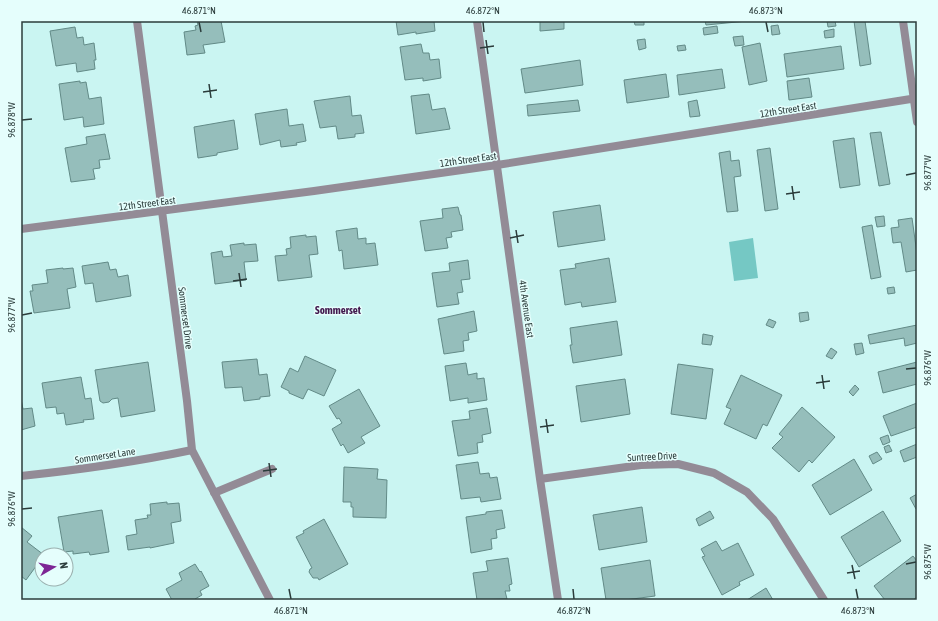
<svg xmlns="http://www.w3.org/2000/svg" width="938" height="621" font-family="'Asap Condensed',sans-serif">
<style>
.green{fill:#75c8c4}
.building{fill:#95bebb;stroke:#628a87}
.lines{fill:none;stroke-linecap:round;stroke-linejoin:round}
.minor{stroke:#938b96;stroke-width:8}
.ticks{fill:none;stroke:#2b3c3b;stroke-width:1.5}
.labels{text-anchor:middle;stroke-width:3;stroke-linejoin:round;paint-order:stroke}
.street-label{font-size:10px;fill:#2b3c3b;stroke:#e5fefc}
.neighbourhood-label{font-size:11px;font-weight:bold;fill:#42194e;stroke:#e5fefc}
.neatline{fill:none;stroke:#2b3c3b;stroke-width:1.5}
.ticks-label{font-size:10px;text-anchor:middle;fill:#2b3c3b}
</style>
<rect width="100%" height="100%" fill="#caf5f2"/>
<path class="green" d="M753,238L758,278L734,281L729,242Z"/>
<path class="building" d="M197,21H221L225,42L203,45L205,53L187,55L184,32L196,30L195,26L198,25Z
M396,21H434L435,31L416,34V32L398,35Z
M540,21H564V29L540,31Z
M634,21H644V25H635Z
M705,21H747L706,25Z
M827,21H835L836,26L828,27Z
M854,21H865L871,64L860,66Z
M778,25L780,34L772,35L771,26Z
M717,26L718,33L704,35L703,28Z
M75,27L77,38L83,37L84,45L94,43L96,60H94L95,69L77,72L76,63L56,66L50,31Z
M834,29V37L825,38L824,31Z
M743,36L744,45L735,46L733,37Z
M645,39L646,48L639,50L637,40Z
M760,43L767,81L749,85L742,47Z
M421,44L423,53H429L430,60L439,59L441,78L423,81V78L405,80L400,47Z
M685,45L686,50L678,51L677,46Z
M841,46L844,69L787,77L784,54Z
M580,60L583,85L525,93L521,69Z
M722,69L725,88L679,95L677,75Z
M666,74L669,97L627,103L624,80Z
M809,78L812,97L789,100L787,81Z
M80,81V83L86,82L89,99L101,97L104,124L84,127L83,117L64,120L59,84Z
M429,94L432,110L445,108L450,129L416,134L411,96Z
M350,96L352,116L361,115L364,133L355,134V137L338,139L336,126L320,128L314,101Z
M578,100L580,111L528,116L527,105Z
M697,100L700,116L690,117L688,102Z
M287,109L289,126L303,124L306,141L296,143L297,145L281,147L280,140L260,145L255,114Z
M234,120L238,149L217,153V155L198,158L194,127Z
M881,132L890,184L879,186L870,133Z
M105,134L110,159L99,160L100,168L93,169L95,179L71,182L65,148L87,144L86,137Z
M854,138L860,185L840,188L833,141Z
M770,148L778,209L765,211L757,150Z
M730,151L731,161L739,160L741,176L734,177L738,211L727,212L719,153Z
M600,205L605,240L558,247L553,212Z
M458,207L460,215H461L463,230L451,232L452,237L446,238L448,248L425,251L420,221L443,218L442,209Z
M884,216L885,226L877,227L875,217Z
M912,218L917,254V270L906,272L901,242L893,243L891,228L899,227L898,220Z
M872,225L881,277L871,279L862,227Z
M357,228L358,239L366,238V244L375,243L378,265L344,269L342,250L339,251L336,231Z
M306,235V237L316,236L318,254L309,255L312,277L278,281L275,256L287,255L286,249L291,248L290,237Z
M244,243V245L256,244L258,261L244,262L246,280L215,284L211,253L222,251L223,257L232,256L230,245Z
M609,258L616,302L582,307L581,302L565,305L560,270L576,268L575,264Z
M468,260L470,279L461,280L463,292L457,293L459,304L437,307L432,273L450,271L449,263Z
M108,262L110,270L116,269L118,277L128,275L131,296L96,302L93,283L85,284L82,266Z
M63,268V269L73,268L76,287L67,289L70,308L34,313L30,291H33L32,285L48,283L46,270Z
M894,287L895,293L888,294L887,288Z
M474,311L477,331L468,333L469,340L463,341L464,351L444,354L438,319Z
M808,312L809,320L800,322L799,313Z
M769,319L776,322L773,328L766,325Z
M617,321L622,355L573,363L570,345H572L570,328Z
M917,325V343L905,346L904,338L870,344L868,335Z
M703,334L713,336L711,345L702,344Z
M862,343L864,353L856,355L854,344Z
M831,348L837,352L832,359L826,356Z
M305,356L336,370L324,396L308,389L303,399L289,393V391L281,387L290,368L298,372Z
M257,359L259,375L267,374L270,396L260,397V399L244,401L242,387L225,388L222,362Z
M148,362L155,411L121,417L118,398L112,399L109,402L103,403L100,401L95,370Z
M917,362V384L883,393L878,372Z
M466,363L468,375L477,373V379L484,378L487,400L468,403V398L450,401L445,366Z
M678,364L713,369L706,419L671,414Z
M741,375L782,395L767,426L763,424L756,439L724,424L731,409L726,407Z
M81,377L85,399L91,398L94,419L83,420L84,422L66,425L64,413L57,414L56,407L46,408L42,383Z
M625,379L630,414L581,422L576,386Z
M855,385L859,389L853,396L849,392Z
M359,389L380,426L361,437L365,443L348,453L343,444L341,446L332,429L342,423L339,418L337,419L329,406Z
M21,399L23,409L32,408L35,426L21,430Z
M917,403V427L891,436L883,416Z
M802,407L835,437L812,463L809,460L799,472L772,448L783,437L779,434Z
M487,408L491,433L482,435L483,442L477,443L478,453L458,456L452,421L470,419L469,411Z
M888,435L890,442L883,445L880,438Z
M917,444V457L904,462L900,451Z
M889,445L892,451L886,453L884,447Z
M877,452L882,459L873,464L869,456Z
M854,459L872,490L830,515L812,485Z
M478,462L480,474L489,473L490,478L497,477L501,499L481,502L480,497L461,499L456,465Z
M344,467L378,469L377,479L387,480L386,518L353,517V507H351V502H343Z
M917,494V508L916,509L910,498Z
M167,502V504L179,503L181,521L171,523L174,543L150,548V547L128,550L126,536L137,534L135,520L148,518L147,515H151L150,504Z
M642,507L647,542L599,550L593,515Z
M102,510L109,552L90,555L89,552L73,554V551L64,552L58,517Z
M502,510L505,528L496,530L497,538L491,539L492,549L471,553L466,517L486,514V512Z
M710,511L714,518L699,526L696,519Z
M883,511L901,541L859,567L841,537Z
M324,519L348,564L319,580L318,578H313L309,572L310,569L312,568L296,537L304,533L303,531Z
M21,527L32,536L27,542L44,555H42V558L26,580L21,576Z
M716,541L722,551L738,543L754,575L739,582L740,585L722,595L702,557L705,556L701,549Z
M913,556L917,561V597L913,600H885L874,586Z
M508,558L512,584L509,585L510,591H505L507,599L477,600L473,573L488,571L486,561Z
M650,560L655,596L625,600H606L601,568Z
M195,564L200,572L201,571L209,586L200,591L202,595L195,599L196,600H172L166,589L182,580L179,573Z
M766,588L773,600H747Z"/>
<g class="lines">
<path class="minor" d="M137,21L187,401L192,450L270,600
M477,21L540,479L558,600
M903,21L917,122
M21,229L314,191L497,165L917,98
M21,476C78,470 135,462 192,450
M540,479L641,465L678,464L714,473L747,492L773,519L824,600
M214,493L272,469"/>
</g>
<path class="ticks" d="M199,22L201,32M483,22L484,32M766,22L768,32M486,40L488,54M480,48L494,46M209,84L211,98M203,92L217,90M22,120L32,119M906,175L916,173M792,186L794,200M786,194L800,192M516,230L518,243M510,238L524,235M239,273L241,287M233,281L247,279M22,315L32,313M906,369L916,368M822,375L824,389M816,383L830,381M546,419L548,433M540,427L554,425M269,463L271,477M263,471L277,469M22,509L32,508M906,564L916,562M852,565L855,579M847,573L860,571M289,589L291,599M573,589L574,599M856,589L858,599"/>
<g class="labels">
<g class="street-label">
<text transform="translate(788 109) rotate(-9)" y="4">12th Street East</text>
<text transform="translate(468 159) rotate(-8)" y="4">12th Street East</text>
<text transform="translate(147 203) rotate(-7)" y="4">12th Street East</text>
<text transform="translate(527 309) rotate(82)" y="4">4th Avenue East</text>
<text transform="translate(186 318) rotate(83)" y="4">Sommerset Drive</text>
<text transform="translate(105 455) rotate(-9)" y="4">Sommerset Lane</text>
<text transform="translate(652 456) rotate(-3)" y="4">Suntree Drive</text>
</g>
<g class="neighbourhood-label">
<text x="338" y="314">Sommerset</text>
</g>
</g>
<rect width="938" height="621" fill="none" stroke="#e5fefc" stroke-width="44"/>
<g transform="translate(54 567) rotate(81)"><circle r="19" fill="#e5fefc" stroke="#9bb0af"/>
<path d="M0-3L7 15L0 10L-7 15Z" fill="#7d2695"/>
<text y="-6" font-size="11" font-weight="bold" text-anchor="middle" fill="#2b3c3b">N</text>
</g>
<rect x="22" y="22" width="894" height="577" class="neatline"/>
<g class="ticks-label">
<text x="199" y="14">46.871°N</text>
<text x="483" y="14">46.872°N</text>
<text x="766" y="14">46.873°N</text>
<text transform="translate(11 120) rotate(-90)" y="4">96.878°W</text>
<text transform="translate(927 173) rotate(-90)" y="4">96.877°W</text>
<text transform="translate(11 315) rotate(-90)" y="4">96.877°W</text>
<text transform="translate(927 368) rotate(-90)" y="4">96.876°W</text>
<text transform="translate(11 509) rotate(-90)" y="4">96.876°W</text>
<text transform="translate(927 562) rotate(-90)" y="4">96.875°W</text>
<text x="291" y="614">46.871°N</text>
<text x="574" y="614">46.872°N</text>
<text x="858" y="614">46.873°N</text>
</g>
</svg>
